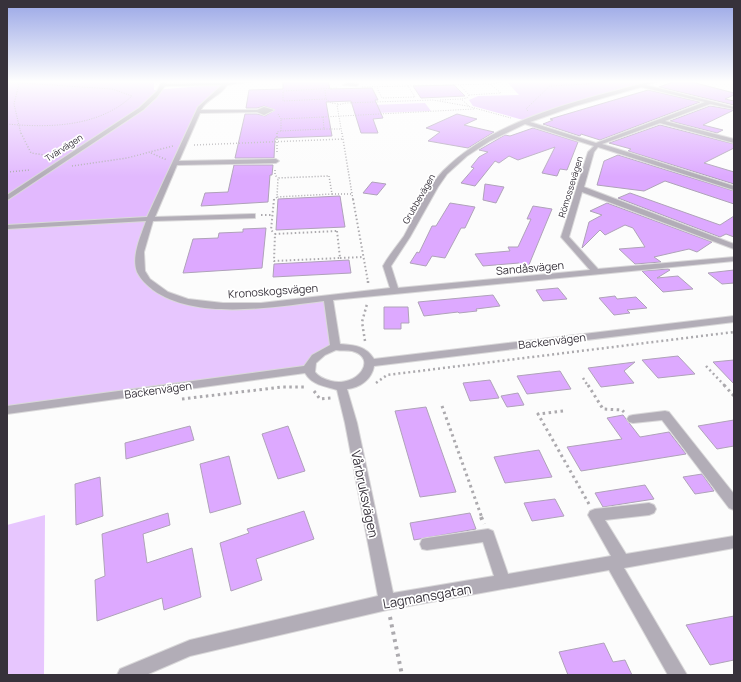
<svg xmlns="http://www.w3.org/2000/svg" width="741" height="682" font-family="Manrope,sans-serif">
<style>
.green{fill:#e7c6fe}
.forest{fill:#e2b9fe}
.building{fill:#dda9ff;stroke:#afa2b9}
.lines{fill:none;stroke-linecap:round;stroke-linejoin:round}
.minor-casing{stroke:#d9d8d9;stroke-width:2}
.path-far5{stroke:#acaaae;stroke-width:1;stroke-dasharray:1 1.5;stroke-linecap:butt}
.path-far4{stroke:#acaaae;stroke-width:1.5;stroke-dasharray:1 2;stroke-linecap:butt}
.path-far3{stroke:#acaaae;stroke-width:2;stroke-dasharray:1.5 2.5;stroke-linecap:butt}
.path-far2{stroke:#acaaae;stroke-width:2.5;stroke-dasharray:2 3;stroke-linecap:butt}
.path-far1{stroke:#acaaae;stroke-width:3;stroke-dasharray:2.5 3.5;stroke-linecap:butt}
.path{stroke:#acaaae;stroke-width:4;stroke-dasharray:3 4.5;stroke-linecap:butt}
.minor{fill:#b2adb7;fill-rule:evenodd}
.labels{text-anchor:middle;stroke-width:3.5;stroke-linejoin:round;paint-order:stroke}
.far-street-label{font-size:9px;fill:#37323b;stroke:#fff}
.street-label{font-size:11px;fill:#37323b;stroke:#fff}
.near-street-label{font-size:13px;fill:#37323b;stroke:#fff}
</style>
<rect width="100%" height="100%" fill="#fcfcfc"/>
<path class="green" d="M425,103L431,111L376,113L372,105Z
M150,219L140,252L147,281L174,298L223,306L328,298L335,347L324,350L310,369L7,410V227Z
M45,515L44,675H7V525Z"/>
<path class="forest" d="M7,81H154V90L225,84L203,102L200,107L150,219L7,230Z
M515,81H654L523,120L473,106L469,100L478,96L519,95L508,83Z"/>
<path class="building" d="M306,81H328L330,89L372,88L378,100H375L383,118L373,119L378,133H361L351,101L326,102L332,136L275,138L274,158H235L245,114H257L265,116L275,110L264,106L257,108H246L249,90L283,89V82Z
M676,81H688L734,93V95L725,99L734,101V105L659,87Z
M454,85L465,96L421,98L413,86Z
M648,90L700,102L600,140L581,134L580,136L543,124L553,120L550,119Z
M710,106L734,110L703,125L723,130L717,133L670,121Z
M457,114L477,119L464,125L494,132L468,148L428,141L440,132L426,128Z
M660,125L734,144V148L704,163L734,172V184L628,151L631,149L609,143Z
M533,128L578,142L567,170L560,169L557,176L542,173L555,147L518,160L509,156L499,163L495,161L475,186L461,183L474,168L471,167L479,157L488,152L479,150L505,135L510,136Z
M618,155L734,191V204L665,181L644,191L597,185L604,161Z
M234,165H273L272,175H270L268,202L201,206L205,193L228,192Z
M372,182L386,184L377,195L363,193Z
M485,184L504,187L496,203L483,200Z
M630,193L720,225L734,216V237L726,234L720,237L618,198Z
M340,196L345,227L276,230L278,199Z
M450,203L475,207L465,228H461L445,258L432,256L426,266L410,263L417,252L419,253L432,226H436Z
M607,203L712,242L697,252L689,249L654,257L661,262L635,264L619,249L645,247L633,228L625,225L605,235L600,230L582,248L589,222L602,215L590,211Z
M533,206L552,209L526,272L519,263L483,266L475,254L510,251L508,247H518L531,219H527Z
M266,228L262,268L183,273L193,239L218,238L219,233L243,232V229Z
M349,260L351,273L273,277L274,264Z
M668,269L670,270L657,278L678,276L693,289L663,292L642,271Z
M734,270V283L722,284L708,273Z
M558,288L567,299L543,301L536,290Z
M493,295L500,306L476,309L477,311L459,313L458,312L424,316L418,302Z
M615,296L617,299L636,297L647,308L627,310L630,313L614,315L599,298Z
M384,307H408L409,323H401V329H384Z
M678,356L695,374L658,378L642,360Z
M734,360V384L713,362Z
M635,362L624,371L634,383L601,387L588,368Z
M560,371L571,389L527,394L517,376Z
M490,380L499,398L470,401L463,383Z
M518,393L524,405L507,407L501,396Z
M426,407L456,492L420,497L395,411Z
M623,415L640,437L669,432L686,454L581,471L567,447L622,439L607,418Z
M734,420V446L717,449L698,426Z
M190,426L194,440L126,459L125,443Z
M288,426L305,471L278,479L262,434Z
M539,450L552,477L505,483L494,457Z
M229,456L241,504L210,513L200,464Z
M702,474L714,491L695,494L683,477Z
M100,477L103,516L76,525L75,484Z
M645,485L654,499L603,507L595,493Z
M555,499L564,516L532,521L524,503Z
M304,511L314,539L256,559L262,580L231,591L220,543L249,533L247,529Z
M168,513L170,525L143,534L147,563L192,548L201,597L164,610L162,598L97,621L95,580L105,576L102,534Z
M470,513L476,529L414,540L410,523Z
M734,616V660L710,665L686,625Z
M604,643L613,662L625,660L632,675H568L559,652Z"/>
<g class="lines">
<g class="minor-casing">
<path id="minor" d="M162,81H166V84L255,81L227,85C221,96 206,99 201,110H257L264,107L274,110L264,115L257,112L200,113L179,161L276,159L279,161L276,163L177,165L155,217L252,214H255V218L153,221L144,252L145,271L150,279L168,292L188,299L223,303H261L390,288L383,266C389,255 397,246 404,236C416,214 426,189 443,171C497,117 580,101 651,81H658L646,85L734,107V109L710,104L665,121L734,139V143L660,123L602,144L734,186V190L598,147L594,152L584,187L734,244V249L582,192L569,237L598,269L734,257V261L333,300L340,344C354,345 366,346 374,359L734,316V322L374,366C372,379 360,388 347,389L357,423L393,593L494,576L483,542L427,550L422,549L420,544L422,539L427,538L488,529L493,531L508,574L611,556L588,515L590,511L595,509L649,503L654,505L656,509L654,513L649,515L605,520L626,554L734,536V548L624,568L687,675H668L609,570L387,610L190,656L146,675H117L120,669L190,640L378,596L345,423L337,390C324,386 312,385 305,373L7,414V406L304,366L312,355L330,345L324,301C275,307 196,321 153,290C147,285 141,280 137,272C131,256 141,236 146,221L7,229V225L147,217L198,107L222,85L165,86L157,97L143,110L9,199L7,200V195L139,108L157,91ZM641,87L705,102L596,143L530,122L575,106ZM525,124L594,146L588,152L561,237L590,270L398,288L391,266L410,237L438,187L447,174L467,156L490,141ZM336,350C341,351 347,350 352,351C379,358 357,388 331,381C324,379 319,377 315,372L316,363L325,355Z
M350,82L358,84V85L356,86L343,85Z
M665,411L669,412L734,494V510L729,508L662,420L633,423L629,422L627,419L629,416L633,415Z"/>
</g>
<path class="path-far5" d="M15,81L19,84L14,104L21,134
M7,82L112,89L132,96C99,127 50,128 7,124
M491,84L508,81
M408,86L490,84L501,93L469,95L460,85
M551,86L587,84L603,81
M362,87L408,86L415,97L382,98L377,88
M325,90L326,99L283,101V91L337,88
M326,99L331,103L339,104
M462,99L467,98L469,95
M440,100L461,99L469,106
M528,111L526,109L555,81
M278,114L281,119
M323,117L324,129L281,131V119Z
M323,117L474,109
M324,129H341
M277,134V132L281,131
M342,134L337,105L346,103L433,100L467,106L511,118"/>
<path class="path-far4" d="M21,133L31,153L52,156
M277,133V153
M342,133L353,200
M194,145L343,139
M151,153L167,160
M72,166L127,158L173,146
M275,170V175L278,178
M7,172L30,170
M329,176L332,194L277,197L278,178Z
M332,194H353
M274,200L277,197"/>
<path class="path-far3" d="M274,199L271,230L275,234
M353,199L368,282
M261,215H272
M337,231L340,258L274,261L275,234Z
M340,258L364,257"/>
<path class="path-far2" d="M368,281V284
M365,341L362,322L367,304
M706,366L725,386
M583,378L588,386
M376,383L387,375L734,332"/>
<path class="path-far1" d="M588,385L603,409L622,410L624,412
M724,385L734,396
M314,391L320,399L331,398
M182,399L282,387H306
M442,406L482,518
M563,411L538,414L589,504"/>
<path class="path" d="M481,517L484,524
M390,617L402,675"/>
<use href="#minor" class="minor"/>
</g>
<linearGradient id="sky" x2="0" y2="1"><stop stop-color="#99a6e6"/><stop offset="0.46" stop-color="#fefefe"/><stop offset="1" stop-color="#fefefe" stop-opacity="0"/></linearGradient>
<rect width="741" height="177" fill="url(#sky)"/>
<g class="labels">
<g class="far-street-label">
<text transform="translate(64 148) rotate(-33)" y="3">Tvärvägen</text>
<text transform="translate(571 187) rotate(-73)" y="3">Römossevägen</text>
<text transform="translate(419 199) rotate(-60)" y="3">Grubbevägen</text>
</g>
<g class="street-label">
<text transform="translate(530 268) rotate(-5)" y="4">Sandåsvägen</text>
<text transform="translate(273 291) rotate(-4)" y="4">Kronoskogsvägen</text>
<text transform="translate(552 341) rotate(-7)" y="4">Backenvägen</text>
<text transform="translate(158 390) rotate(-8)" y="4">Backenvägen</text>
</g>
<g class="near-street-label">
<text transform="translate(365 494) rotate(78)" y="5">Vårbruksvägen</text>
<text transform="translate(427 596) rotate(-10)" y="5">Lagmansgatan</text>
</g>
</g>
<rect width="741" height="682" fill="none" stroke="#37323b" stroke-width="16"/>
</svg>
